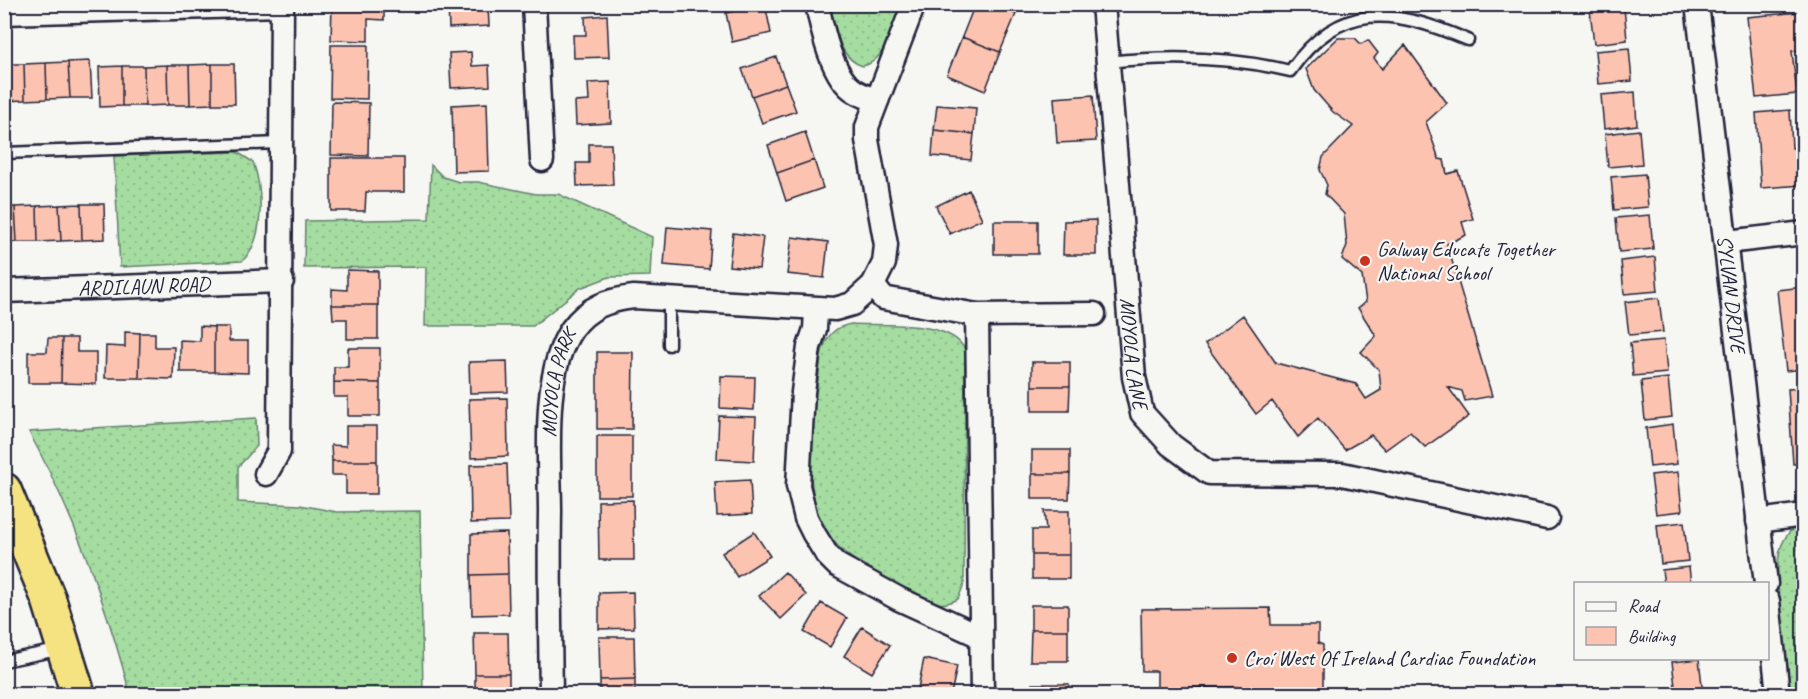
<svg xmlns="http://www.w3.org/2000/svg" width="1808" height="699" font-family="Caveat,sans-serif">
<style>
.grass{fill:url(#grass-dots);stroke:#64806e;stroke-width:1.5}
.building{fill:#fcc4b0;stroke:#22223b;stroke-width:1.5}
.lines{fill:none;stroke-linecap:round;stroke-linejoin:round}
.lane-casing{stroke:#22223b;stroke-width:15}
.street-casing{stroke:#22223b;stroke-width:27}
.highway-casing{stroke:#22223b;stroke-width:38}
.lane{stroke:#f6f6f2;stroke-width:10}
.street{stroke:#f6f6f2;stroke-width:22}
.highway{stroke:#f5e382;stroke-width:33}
.poi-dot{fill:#c8321e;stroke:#f6f6f2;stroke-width:2}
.labels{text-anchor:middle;stroke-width:4.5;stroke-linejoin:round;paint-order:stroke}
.poi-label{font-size:21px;fill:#22223b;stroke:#f6f6f2;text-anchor:start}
.street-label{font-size:21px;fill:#22223b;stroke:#f6f6f2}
</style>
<defs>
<pattern id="grass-dots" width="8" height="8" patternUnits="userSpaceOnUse" patternTransform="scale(1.5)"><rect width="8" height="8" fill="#a5dda1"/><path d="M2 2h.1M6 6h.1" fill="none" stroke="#8ebd8c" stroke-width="1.8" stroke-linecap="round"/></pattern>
</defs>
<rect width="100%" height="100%" fill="#f6f6f2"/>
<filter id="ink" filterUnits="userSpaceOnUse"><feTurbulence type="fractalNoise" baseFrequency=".0167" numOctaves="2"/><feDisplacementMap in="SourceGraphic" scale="12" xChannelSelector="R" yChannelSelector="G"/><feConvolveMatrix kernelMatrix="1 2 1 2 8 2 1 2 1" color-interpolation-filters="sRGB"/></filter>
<g filter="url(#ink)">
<path class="grass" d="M830,5H900C892,25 887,61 863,66C838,59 835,26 830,5Z
M237,152L253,162C263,189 265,241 242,261L120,267L114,156Z
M431,165L443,177L459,182H478L536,194H558L652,237L650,276L609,277L580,288L533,326H425L426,267L304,268L305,221L429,219Z
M851,324C881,326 951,319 965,350L964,584L958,599C936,611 915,598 895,585C875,573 851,561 835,543C794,499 815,406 822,351C827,336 834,327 851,324Z
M256,418L257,446L238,467V502L300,505L337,512L420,511L423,694H130C106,603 74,515 29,432Z
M1803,522V694H1791C1787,659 1772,581 1780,550C1784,537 1792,527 1803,522Z"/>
<path class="building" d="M332,4H384V20L368,19V41L331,40Z
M448,4L488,5L489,26L449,28Z
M724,4H763L726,13Z
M765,4L771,33L732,42L726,13Z
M975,4H993L1016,14L1000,52L962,37Z
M1624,7L1627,40L1594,44L1590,10Z
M1800,12L1804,50L1792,51L1797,94L1756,98L1747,17Z
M607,15L609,57L574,58L573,35H586L585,17Z
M962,37L1000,52L985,91L947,75Z
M1338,38H1355L1361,44L1368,40L1378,53L1374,58L1382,69L1405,45L1447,103L1426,122L1439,159L1444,160L1447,174L1458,171L1473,219L1462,222L1466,235L1447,244L1492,396L1465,401L1462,391L1448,387L1469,416L1425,447L1410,432L1385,450L1371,435L1345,450L1318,418L1298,437L1272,401L1256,414L1205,344L1243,315L1276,363L1356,384L1366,399L1381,390L1379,370L1361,352L1376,336L1358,308L1366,302L1362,276L1342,259L1347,245L1344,214L1325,194L1327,185L1320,170L1323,157L1353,126L1333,112L1314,90L1306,69Z
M331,45H368L367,99L330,98Z
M1629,48L1632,81L1598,84L1595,51Z
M471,52L472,66L489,65L490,86L451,88L449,53Z
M776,57L786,84L752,96L742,69Z
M90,61L92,98H70L68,62Z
M68,62L70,98L47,99L46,63Z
M46,63L47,99L25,100L24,64Z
M4,64H24L25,100L4,101Z
M212,64H234L235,104H212Z
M212,64V104L190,105L189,65Z
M167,65H189L190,105H168Z
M167,65L168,105L145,106L144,66Z
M122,66V106L100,107L99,67Z
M122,66H144L145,106H122Z
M610,82L611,123L576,125L575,102L589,101L588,83Z
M786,84L796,111L762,123L752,96Z
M1635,92L1637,125L1604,129L1601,95Z
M1093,95L1096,141L1057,143L1054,98Z
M332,102L369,103L368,156L331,155Z
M487,103L489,171L454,172L452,105Z
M937,105L976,108L974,134L934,130Z
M1790,110L1792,148L1804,147V185L1761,188L1756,113Z
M934,130L974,134L971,160L932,156Z
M1639,130L1642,164L1608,167L1605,134Z
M805,132L814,160L777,173L768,145Z
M589,144H611L613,185L577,186L576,163H589Z
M331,158H404V192H366L365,211H331Z
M814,160L823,188L786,201L777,173Z
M1645,174L1648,207L1614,210L1611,177Z
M969,190L982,219L950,234L936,206Z
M81,204L82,240L61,241L59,205Z
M81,204H104L105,239L82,240Z
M59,205L61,241L38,242L37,206Z
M37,206L38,242H17L15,207Z
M4,207H15L17,242L4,243Z
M1650,215L1653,249L1619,252L1616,218Z
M1096,220V255H1063L1064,221Z
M994,221H1038V254H994Z
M667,227L712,231L709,269L664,265Z
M733,233L763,237L759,269L729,266Z
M792,237L828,242L824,278L787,274Z
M1655,257L1658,291L1624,294L1621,261Z
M347,270L378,271V305H332V289L347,290Z
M1804,287V369L1786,371L1777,290Z
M1659,298L1663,332L1629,335L1625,302Z
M332,305H378V339H347V319H333Z
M200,326L214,327V372H180V340L200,341Z
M214,327H229V341H248V373L214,372Z
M125,332L140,333L139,378H105L106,346L125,347Z
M140,333H155V347H174L173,379L139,378Z
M48,338H62L61,383H28V352H47Z
M62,338H77V352H96V384L61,383Z
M1664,340L1667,373L1633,376L1630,343Z
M348,348H380V383L334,382V367H348Z
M597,352H633L632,429H597Z
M507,361L508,392L470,393L469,362Z
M1032,362H1070V386H1032Z
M721,376L755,377L754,410L720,408Z
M1668,378L1672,417L1645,420L1641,381Z
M334,382L380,383V416H348V397H334Z
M1032,386H1070L1069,411H1032Z
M1804,388V463L1793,464L1788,389Z
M507,398L508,456L471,458L469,399Z
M719,416L756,417L754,461L717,459Z
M1673,424L1677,464L1650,467L1646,428Z
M346,426H377V461H332L331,445L346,446Z
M597,436H632V496H597Z
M1032,450H1070V474H1032Z
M332,461H377V494H346V475H332Z
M507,464L509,522L471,523L470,465Z
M1678,472L1682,511L1656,514L1651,475Z
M1032,474H1070L1069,499H1032Z
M750,480L752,514L717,516L715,482Z
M633,500L634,560H599L598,501Z
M1044,511H1069V555H1032V530H1046Z
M1684,522L1688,561L1661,564L1657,525Z
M754,532L770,556L737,577L722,553Z
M507,533L508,574L471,575V534Z
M1032,555H1069V579H1032Z
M1689,567L1691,584H1664L1662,570Z
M785,572L806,595L781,619L759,596Z
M508,574L509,614L472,615L471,575Z
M633,592L634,628L599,629V593Z
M821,603L847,618L830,647L804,632Z
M1031,605H1068V630H1031Z
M1270,608L1271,625H1318V643L1323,645V694H1237V687L1157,688V671H1142L1141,609Z
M862,627L890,645L872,673L844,656Z
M1031,630H1068V661H1030Z
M474,633H508L509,674H475Z
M599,637H634L635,679L600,680Z
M924,659L957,666L951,694L917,693Z
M1699,659L1703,694H1676L1672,662Z
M475,674H509V694H475Z
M635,679V694H600V680Z
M1032,684H1069V694H1032Z"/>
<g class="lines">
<g class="lane-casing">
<path id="lane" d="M1108,62C1166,56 1232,57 1290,71C1341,0 1392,8 1468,40
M4,153L280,143
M669,299V345
M4,661L62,649"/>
</g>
<g class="street-casing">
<g id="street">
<path d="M534,4L542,160"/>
<path d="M817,4C822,29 832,78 855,91C861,95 870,98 877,100"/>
<path id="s1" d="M1103,4L1134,377L1142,413L1171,445L1209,473L1342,474L1547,518"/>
<path id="s2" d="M1697,4L1766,584"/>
<path d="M4,13L282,5"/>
<path d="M1727,242L1804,233"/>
<path d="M873,285L884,263L886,245L867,140V127L914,4"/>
<path id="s3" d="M4,291L282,281"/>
<path d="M816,310L815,329L809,347L803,392L798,486L806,518L814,534L827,555L837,565L899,599L980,636"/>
<path d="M977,315L982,694"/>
<path d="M266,474L279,451L282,4"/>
<path d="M1758,521L1804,515"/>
<path d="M1768,601L1778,694"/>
<path id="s4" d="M551,694C550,634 549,573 550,512C550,460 541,373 572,329C588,307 608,300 634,297L835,309L852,304L873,285L883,298L977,315L1094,314"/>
</g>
</g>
<g class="highway-casing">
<path id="highway" d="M4,490L49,600L78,694"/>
</g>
<use href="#lane" class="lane"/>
<use href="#street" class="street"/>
<use href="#highway" class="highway"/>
</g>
</g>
<g class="poi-dot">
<circle cx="1365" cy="261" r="6"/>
<circle cx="1232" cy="658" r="6"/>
</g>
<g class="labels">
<g class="poi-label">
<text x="1377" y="256">Galway Educate Together<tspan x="1377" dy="24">National School</tspan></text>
<text x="1244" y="665">Croí West Of Ireland Cardiac Foundation</text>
</g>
<g class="street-label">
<text dy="7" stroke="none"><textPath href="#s3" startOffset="140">ARDILAUN ROAD</textPath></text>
<text dy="7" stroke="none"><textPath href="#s2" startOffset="292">SYLVAN DRIVE</textPath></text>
<text dy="7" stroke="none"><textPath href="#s1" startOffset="351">MOYOLA LANE</textPath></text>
<text dy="7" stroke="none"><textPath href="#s4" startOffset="312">MOYOLA PARK</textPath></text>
</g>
</g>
<rect width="1808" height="699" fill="none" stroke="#f6f6f2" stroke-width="24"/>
<rect x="12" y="12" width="1784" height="675" fill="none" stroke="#22223b" stroke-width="2" filter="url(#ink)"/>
<rect x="1574" y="582" width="195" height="78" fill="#f6f6f2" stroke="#a1a1a9" stroke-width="1.5"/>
<rect x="1586" y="602" width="30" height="9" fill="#f6f6f2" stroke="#a1a1a9" stroke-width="1.5"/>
<text x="1628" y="612" font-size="18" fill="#22223b">Road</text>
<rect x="1586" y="627" width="30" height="18" fill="#fcc4b0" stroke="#a1a1a9" stroke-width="1.5"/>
<text x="1628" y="642" font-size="18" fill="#22223b">Building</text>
</svg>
